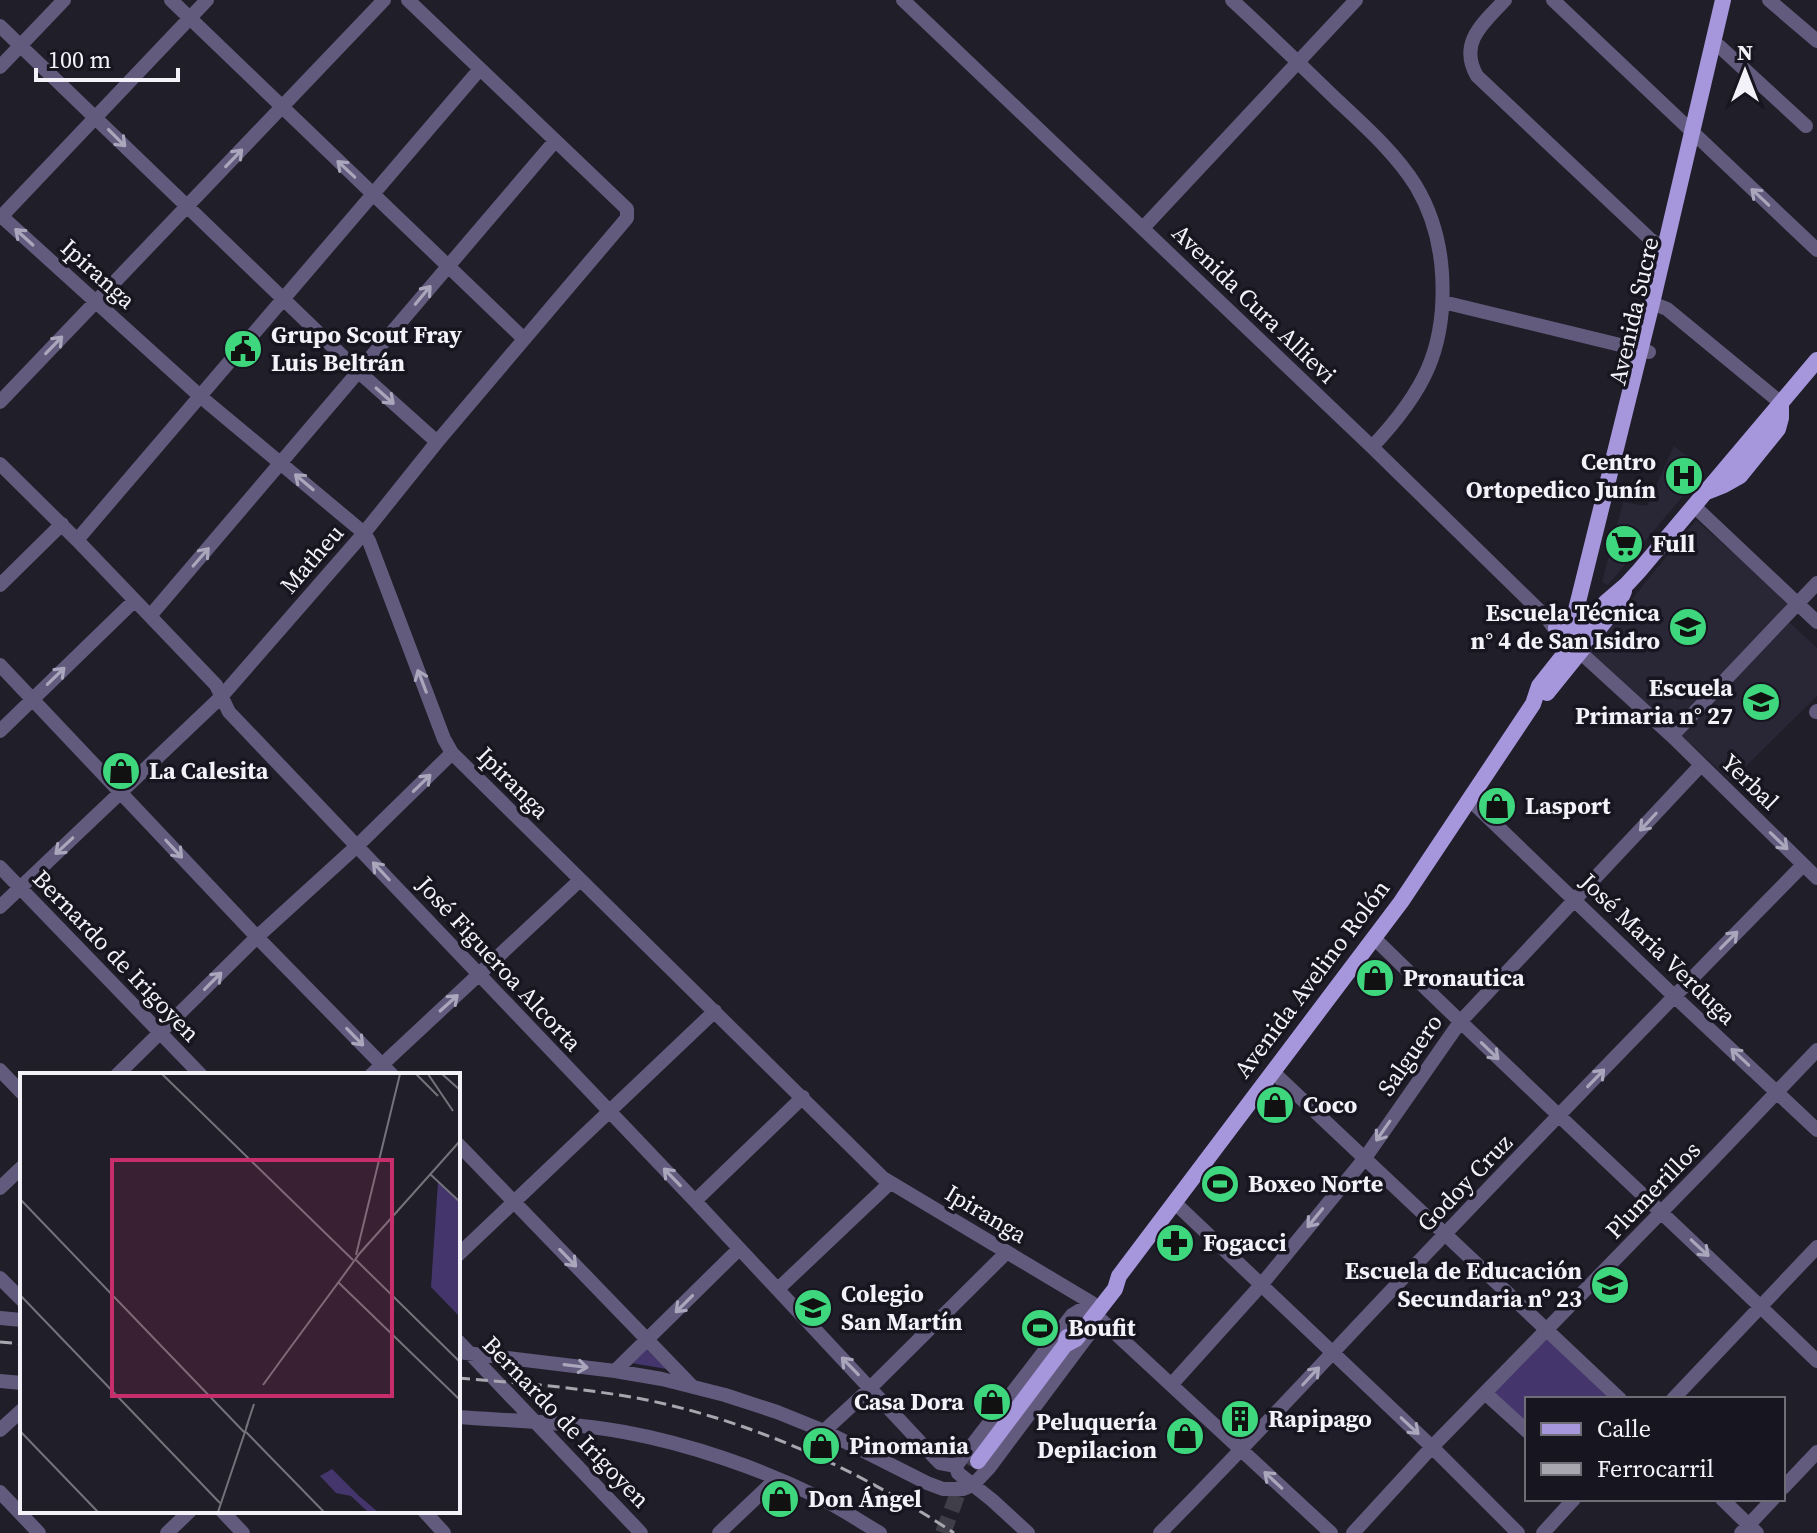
<svg xmlns="http://www.w3.org/2000/svg" width="1817" height="1533" font-family="'Source Serif 4',serif">
<style>
.built{fill:#292636}
.green{fill:#44366c}
.lines{fill:none;stroke-linecap:round;stroke-linejoin:round}
.major-tunnel{stroke:#403e48;stroke-width:16;stroke-dasharray:16 8;stroke-linecap:butt}
.minor{stroke:#625b7d;stroke-width:14}
.major{stroke:#a697dd;stroke-width:16}
.rail{stroke:#a8a7af;stroke-width:3;stroke-dasharray:12 6;stroke-linecap:butt}
.oneway{stroke:#aaa6bb}
.labels{text-anchor:middle;stroke-width:7;stroke-linejoin:round;paint-order:stroke}
.street-label{font-size:24px;fill:#f3f2f9;stroke:#17151f}
.poi-label{font-size:24px;font-weight:bold;fill:#f3f2f9;stroke:#17151f;text-anchor:start}
.inset-road{fill:none;stroke:#74737c;stroke-width:2}
.view{fill:#c72e6b;fill-opacity:0.15;stroke:#c72e6b;stroke-width:4}
.inset-edge{fill:none;stroke:#f3f2f9;stroke-width:4}
</style>
<rect width="100%" height="100%" fill="#201e29"/>
<path class="built" d="M1674,446L1705,470L1608,585L1602,582L1623,502L1647,506Z
M1696,520L1790,603L1673,728L1590,651Z
M1788,621L1817,648V696L1731,781L1680,734Z"/>
<path class="green" d="M1545,1337L1612,1399H1527V1425L1491,1392Z
M646,1349L667,1369L631,1363Z"/>
<g class="lines">
<path class="major-tunnel" d="M943,1533L958,1493L978,1461"/>
<path class="minor" d="M171,0L524,339
M903,0L1372,447L1545,616L1561,637
M1232,0C1268,33 1303,67 1338,101C1366,127 1396,154 1416,186C1432,213 1440,242 1442,273C1447,349 1423,393 1372,447
M1505,0C1483,23 1458,43 1477,76L1651,240L1665,249
M1553,0L1817,250
M1769,0L1817,41
M0,26L359,372L437,442
M1712,46H1719L1806,126
M0,67L64,0
M0,215L201,397L364,533L369,541L444,739L452,753L883,1178L1092,1303L1072,1315L956,1466
M0,218L207,0
M1143,228L1356,0
M1443,302L1649,352
M1652,303L1667,309L1781,403
M0,402L384,0
M0,464L77,540L216,685L229,712L695,1201L935,1458L940,1463L956,1466L958,1473L992,1500L1028,1533
M1694,506L1817,622
M77,540L480,69
M0,585L62,524
M150,616L555,141
M1580,652L1672,736L1817,878
M0,665L257,937L392,1075
M1816,712L1817,711
M0,731L134,601
M1672,736L1817,583
M1470,800L1674,996L1817,1130
M0,867L201,1075
M0,907L221,697L364,533L437,442L627,218V209L408,0
M1374,938C1520,1081 1670,1219 1817,1361
M0,1070L22,1093
M1273,1072L1620,1399
M117,1075L257,937L357,846L452,753
M371,1075L579,881
M458,1144L691,1385
M0,1188L22,1167
M695,1201L803,1097
M1174,1202L1432,1447L1518,1533
M458,1255L715,1011
M0,1278L22,1300
M778,1289L890,1183
M0,1318L22,1320
M1100,1319L1331,1533
M458,1341L641,1533
M458,1352L615,1371L662,1379L725,1395L777,1412L824,1431L927,1483L943,1489H963L973,1485L989,1468L1092,1330
M615,1371L739,1249
M0,1381L22,1383
M1171,1385L1262,1284L1365,1158L1460,1022L1701,765
M1485,1393L1527,1431
M1673,1399L1817,1247
M458,1417C513,1421 570,1422 624,1432C690,1444 762,1469 822,1499C842,1509 861,1522 880,1533
M0,1430L22,1410
M824,1431L862,1396L1007,1252
M1783,1488L1817,1452
M0,1492L39,1533
M1722,1499L1757,1533
M222,1511L243,1533
M424,1511L444,1533
M167,1533L190,1511
M719,1533L776,1479
M1160,1533C1257,1435 1349,1334 1444,1235C1563,1110 1683,987 1803,865
M1353,1533L1432,1447L1712,1160L1817,1050
M1543,1533L1574,1499
M1741,1533L1773,1499"/>
<path class="major" d="M1709,491L1724,485L1740,476L1778,429L1781,418V403
M1556,628C1566,634 1572,631 1578,622
M1566,643L1573,629L1575,614L1652,303L1723,0
M1547,693L1618,605L1624,591
M1065,1345L1076,1339L1115,1289L1119,1276L1401,902L1533,704L1539,686L1558,662L1606,602L1627,584L1639,571L1817,360
M978,1461L1065,1345L1067,1337"/>
<path class="rail" d="M0,1342L22,1344
M458,1378C521,1383 585,1388 647,1400C757,1423 861,1471 954,1533"/>
</g>
<defs><path id="oneway-shaft" d="M-6 0H5M1.5-3L5.5 0L1.5 3" fill="none" stroke-width="1.6" stroke-linecap="round" stroke-linejoin="round" transform="scale(2)"/></defs>
<g class="oneway">
<use href="#oneway-shaft" transform="translate(117 138) rotate(45)"/>
<use href="#oneway-shaft" transform="translate(234 158) rotate(-46)"/>
<use href="#oneway-shaft" transform="translate(346 169) rotate(-137)"/>
<use href="#oneway-shaft" transform="translate(1760 197) rotate(-137)"/>
<use href="#oneway-shaft" transform="translate(24 237) rotate(-138)"/>
<use href="#oneway-shaft" transform="translate(423 295) rotate(-50)"/>
<use href="#oneway-shaft" transform="translate(54 345) rotate(-46)"/>
<use href="#oneway-shaft" transform="translate(385 396) rotate(42)"/>
<use href="#oneway-shaft" transform="translate(304 482) rotate(-140)"/>
<use href="#oneway-shaft" transform="translate(201 557) rotate(-49)"/>
<use href="#oneway-shaft" transform="translate(56 676) rotate(-44)"/>
<use href="#oneway-shaft" transform="translate(422 681) rotate(-111)"/>
<use href="#oneway-shaft" transform="translate(422 783) rotate(-44)"/>
<use href="#oneway-shaft" transform="translate(1648 822) rotate(133)"/>
<use href="#oneway-shaft" transform="translate(1779 841) rotate(44)"/>
<use href="#oneway-shaft" transform="translate(64 846) rotate(137)"/>
<use href="#oneway-shaft" transform="translate(174 849) rotate(47)"/>
<use href="#oneway-shaft" transform="translate(381 871) rotate(-133)"/>
<use href="#oneway-shaft" transform="translate(1729 940) rotate(-45)"/>
<use href="#oneway-shaft" transform="translate(213 981) rotate(-45)"/>
<use href="#oneway-shaft" transform="translate(449 1003) rotate(-42)"/>
<use href="#oneway-shaft" transform="translate(355 1037) rotate(46)"/>
<use href="#oneway-shaft" transform="translate(1490 1051) rotate(44)"/>
<use href="#oneway-shaft" transform="translate(1740 1057) rotate(-137)"/>
<use href="#oneway-shaft" transform="translate(1596 1078) rotate(-46)"/>
<use href="#oneway-shaft" transform="translate(1383 1131) rotate(125)"/>
<use href="#oneway-shaft" transform="translate(672 1177) rotate(-134)"/>
<use href="#oneway-shaft" transform="translate(1315 1218) rotate(129)"/>
<use href="#oneway-shaft" transform="translate(1700 1248) rotate(43)"/>
<use href="#oneway-shaft" transform="translate(568 1258) rotate(46)"/>
<use href="#oneway-shaft" transform="translate(684 1304) rotate(135)"/>
<use href="#oneway-shaft" transform="translate(576 1366) rotate(7)"/>
<use href="#oneway-shaft" transform="translate(850 1366) rotate(-134)"/>
<use href="#oneway-shaft" transform="translate(1311 1376) rotate(-47)"/>
<use href="#oneway-shaft" transform="translate(1410 1426) rotate(43)"/>
<use href="#oneway-shaft" transform="translate(1273 1480) rotate(-137)"/>
</g>
<defs>
<g id="civic-disc" transform="scale(2)"><circle r="9.5" fill="#3fd77d" stroke="#17151f"/><path d="M-.6-6.5H3V-4.5H.6V-3L4-1V1h2V6H-6V1h2V-1L-.6-3ZM-1.2 2.5V6h2.4V2.5Z" fill="#111"/></g>
<g id="hospital-disc" transform="scale(2)"><circle r="9.5" fill="#3fd77d" stroke="#17151f"/><path d="M-5-5h3v3.5h4V-5h3V5h-3V1.5h-4V5h-3Z" fill="#111"/></g>
<g id="supermarket-disc" transform="scale(2)"><circle r="9.5" fill="#3fd77d" stroke="#17151f"/><path d="M-6-5.5h2.5l.6 2H6L4.5 2H-2.5L-4.4-4H-6ZM-1.5 3.2a1.3 1.3 0 1 0 .1 0ZM3 3.2a1.3 1.3 0 1 0 .1 0Z" fill="#111"/></g>
<g id="school-disc" transform="scale(2)"><circle r="9.5" fill="#3fd77d" stroke="#17151f"/><path d="M0-5L7-2L0 1L-7-2ZM-4 1L0 2.5L4 1V4Q0 6-4 4Z" fill="#111"/></g>
<g id="shop-disc" transform="scale(2)"><circle r="9.5" fill="#3fd77d" stroke="#17151f"/><path d="M-5-2.5h2.3a2.7 3.5 0 0 1 5.4 0H5L5.5 6h-11ZM-1.5-2.5h3a1.5 2.3 0 0 0-3 0Z" fill="#111"/></g>
<g id="stadium-disc" transform="scale(2)"><circle r="9.5" fill="#3fd77d" stroke="#17151f"/><path d="M0-5a6.5 5 0 1 0 0 10a6.5 5 0 1 0 0-10ZM-3.5-1.8h7v3.6h-7Z" fill="#111"/></g>
<g id="pharmacy-disc" transform="scale(2)"><circle r="9.5" fill="#3fd77d" stroke="#17151f"/><path d="M-2-6h4v4h4v4h-4v4h-4v-4h-4v-4h4Z" fill="#111"/></g>
<g id="building-disc" transform="scale(2)"><circle r="9.5" fill="#3fd77d" stroke="#17151f"/><path d="M-4-6H4V6H1V3H-1V6H-4ZM-2.5-4.3h1.7v1.8h-1.7ZM.8-4.3h1.7v1.8H.8ZM-2.5-1h1.7V.8h-1.7ZM.8-1h1.7V.8H.8Z" fill="#111"/></g>
</defs>
<g fill-rule="evenodd">
<use href="#civic-disc" x="243" y="349"/>
<use href="#hospital-disc" x="1684" y="476"/>
<use href="#supermarket-disc" x="1624" y="544"/>
<use href="#school-disc" x="1688" y="627"/>
<use href="#school-disc" x="1761" y="702"/>
<use href="#shop-disc" x="121" y="771"/>
<use href="#shop-disc" x="1497" y="806"/>
<use href="#shop-disc" x="1375" y="978"/>
<use href="#shop-disc" x="1275" y="1105"/>
<use href="#stadium-disc" x="1220" y="1184"/>
<use href="#pharmacy-disc" x="1175" y="1243"/>
<use href="#school-disc" x="1610" y="1285"/>
<use href="#school-disc" x="813" y="1308"/>
<use href="#stadium-disc" x="1040" y="1328"/>
<use href="#shop-disc" x="992" y="1402"/>
<use href="#building-disc" x="1240" y="1419"/>
<use href="#shop-disc" x="1185" y="1436"/>
<use href="#shop-disc" x="821" y="1446"/>
<use href="#shop-disc" x="780" y="1499"/>
</g>
<g class="labels">
<g class="street-label">
<text transform="translate(98 274) rotate(42)" y="8">Ipiranga</text>
<text transform="translate(1254 304) rotate(44)" y="8">Avenida Cura Allievi</text>
<text transform="translate(1634 311) rotate(-77)" y="8">Avenida Sucre</text>
<text transform="translate(312 559) rotate(-49)" y="8">Matheu</text>
<text transform="translate(1750 782) rotate(44)" y="8">Yerbal</text>
<text transform="translate(513 783) rotate(45)" y="8">Ipiranga</text>
<text transform="translate(1658 949) rotate(44)" y="8">José Maria Verduga</text>
<text transform="translate(116 956) rotate(46)" y="8">Bernardo de Irigoyen</text>
<text transform="translate(499 964) rotate(47)" y="8">José Figueroa Alcorta</text>
<text transform="translate(1312 979) rotate(-53)" y="8">Avenida Avelino Rolón</text>
<text transform="translate(1410 1055) rotate(-55)" y="8">Salguero</text>
<text transform="translate(1465 1183) rotate(-46)" y="8">Godoy Cruz</text>
<text transform="translate(1653 1190) rotate(-46)" y="8">Plumerillos</text>
<text transform="translate(986 1214) rotate(31)" y="8">Ipiranga</text>
<text transform="translate(566 1422) rotate(46)" y="8">Bernardo de Irigoyen</text>
</g>
<g class="poi-label">
<text x="271" y="343">Grupo Scout Fray<tspan x="271" dy="28">Luis Beltrán</tspan></text>
<text x="1656" y="470" text-anchor="end">Centro<tspan x="1656" dy="28">Ortopedico Junín</tspan></text>
<text x="1652" y="552">Full</text>
<text x="1660" y="621" text-anchor="end">Escuela Técnica<tspan x="1660" dy="28">n° 4 de San Isidro</tspan></text>
<text x="1733" y="696" text-anchor="end">Escuela<tspan x="1733" dy="28">Primaria n° 27</tspan></text>
<text x="149" y="779">La Calesita</text>
<text x="1525" y="814">Lasport</text>
<text x="1403" y="986">Pronautica</text>
<text x="1303" y="1113">Coco</text>
<text x="1248" y="1192">Boxeo Norte</text>
<text x="1203" y="1251">Fogacci</text>
<text x="1582" y="1279" text-anchor="end">Escuela de Educación<tspan x="1582" dy="28">Secundaria nº 23</tspan></text>
<text x="841" y="1302">Colegio<tspan x="841" dy="28">San Martín</tspan></text>
<text x="1068" y="1336">Boufit</text>
<text x="964" y="1410" text-anchor="end">Casa Dora</text>
<text x="1268" y="1427">Rapipago</text>
<text x="1157" y="1430" text-anchor="end">Peluquería<tspan x="1157" dy="28">Depilacion</tspan></text>
<text x="849" y="1454">Pinomania</text>
<text x="808" y="1507">Don Ángel</text>
</g>
</g>
<g transform="translate(20 1073)">
<rect width="440" height="440" fill="#201e29"/>
<path d="M418,109L440,130V244L411,214ZM312,396L339,423L358,439H348L331,423L316,420L300,403Z" fill="#44366c"/>
<path class="inset-road" d="M142,1L333,187M396,1L418,23M408,1L433,38M422,1L440,17M410,101L440,129M0,126L224,359M336,182L380,1M336,187L440,289M319,210L440,327M0,222L200,430M256,294L340,180L440,68M243,312L259,290M226,355L234,331M0,358L78,439M226,359L304,439M198,439L228,350"/>
<path class="view" d="M92,87H372V323H92Z"/>
<rect width="440" height="440" class="inset-edge"/>
</g>
<rect x="1525" y="1397" width="260" height="104" fill="#17151f" stroke="#6f6d76" stroke-width="2"/>
<rect x="1541" y="1423" width="40" height="12" fill="#a697dd" stroke="#6f6d76" stroke-width="2"/>
<text x="1597" y="1437" font-size="24" fill="#f3f2f9">Calle</text>
<rect x="1541" y="1463" width="40" height="12" fill="#a8a7af" stroke="#6f6d76" stroke-width="2"/>
<text x="1597" y="1477" font-size="24" fill="#f3f2f9">Ferrocarril</text>
<g transform="translate(1745 72)" stroke="#17151f" stroke-width="6" paint-order="stroke">
<path d="M0-6L14 30L0 20L-14 30Z" fill="#f3f2f9"/>
<text y="-12" font-size="22" font-weight="bold" text-anchor="middle" fill="#f3f2f9">N</text>
</g>
<path d="M36 68v12h142v-12" fill="none" stroke="#f3f2f9" stroke-width="4"/>
<text x="48" y="68" font-size="24" fill="#f3f2f9" stroke="#17151f" stroke-width="6" paint-order="stroke">100 m</text>
</svg>
